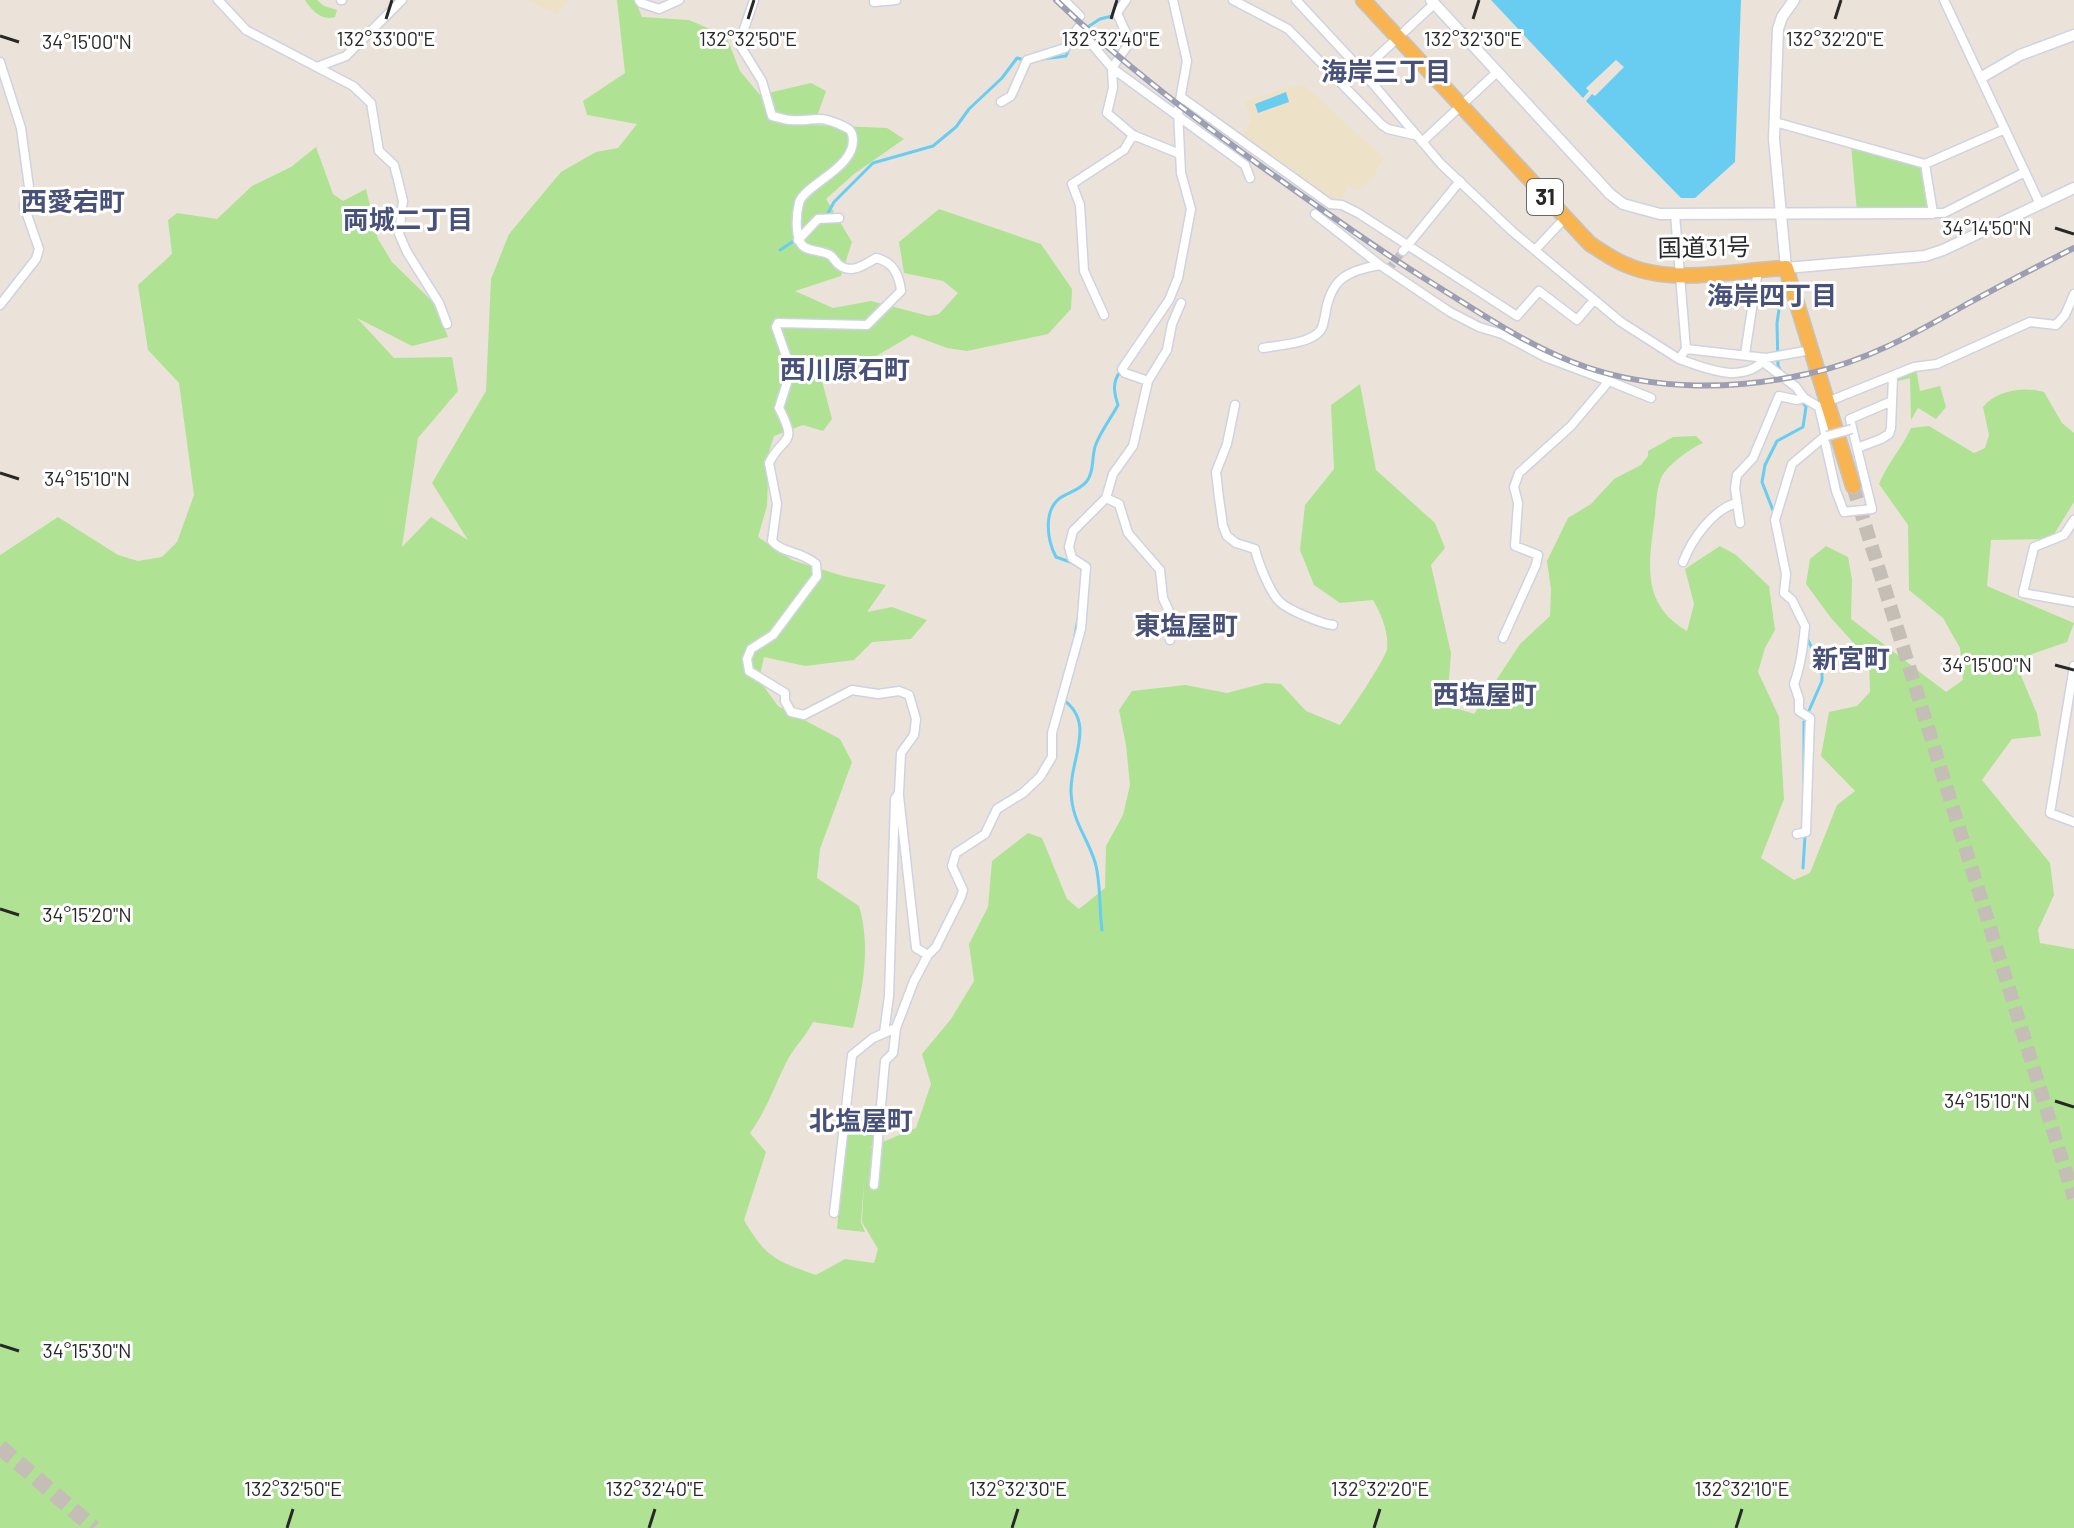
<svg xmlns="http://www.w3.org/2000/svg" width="2074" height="1528" font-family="Barlow,'Noto Sans JP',sans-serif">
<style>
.education{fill:#ede1c7}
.green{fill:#afe393}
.water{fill:#68cdf1}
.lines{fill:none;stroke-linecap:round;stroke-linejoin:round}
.stream{stroke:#68cdf1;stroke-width:3}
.minor-tunnel{stroke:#c4beb6;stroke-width:8;stroke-dasharray:8 4;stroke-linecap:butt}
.trunk-tunnel{stroke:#c4beb6;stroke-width:14;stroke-dasharray:14 7;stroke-linecap:butt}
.motorway-tunnel{stroke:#c4beb6;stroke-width:16;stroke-dasharray:16 8;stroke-linecap:butt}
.minor-casing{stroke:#ced2e2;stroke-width:11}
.tertiary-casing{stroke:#ced2e2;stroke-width:13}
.trunk-casing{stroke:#c3c3c3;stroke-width:17}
.minor{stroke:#fff;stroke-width:8}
.tertiary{stroke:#fff;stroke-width:10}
.trunk{stroke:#f9b452;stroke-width:14}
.rail-casing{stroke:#9c9fb3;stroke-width:6}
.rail{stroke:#fff;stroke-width:3;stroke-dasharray:9;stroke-linecap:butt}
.minor-bridge-casing{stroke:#ced2e2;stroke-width:11;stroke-linecap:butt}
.minor-bridge{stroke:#fff;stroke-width:8}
.ticks{fill:none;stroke:#282828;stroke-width:3}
.labels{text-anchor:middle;stroke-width:6;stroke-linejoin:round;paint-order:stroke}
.shield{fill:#fff;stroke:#686868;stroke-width:2}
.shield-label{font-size:22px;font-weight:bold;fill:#282828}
.street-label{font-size:24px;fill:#282828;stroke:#fff}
.neighbourhood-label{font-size:26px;font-weight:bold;fill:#485179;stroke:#fff}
.ticks-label{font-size:20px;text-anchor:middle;fill:#282828;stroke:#fff;stroke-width:6;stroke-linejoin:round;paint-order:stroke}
</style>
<rect width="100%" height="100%" fill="#ebe3d9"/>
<path class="education" d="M527,0H569L557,15Z
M1303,84L1384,158L1370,182L1359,191L1348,186L1342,200L1328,201L1241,138L1251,121L1245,102L1289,86L1292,88Z"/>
<path class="green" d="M305,0H317L324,6L337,10L335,17C322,21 312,11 305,0Z
M617,0H635L642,17L689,20L726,36L740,71L760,95L811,83L826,91L814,125L887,128L904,139L854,174L826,199L852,242L841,276L795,291L833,308L871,301L929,316L939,314L958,293L943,281L904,273L899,242L939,209L1041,244L1072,289L1071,309L1048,334L967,351L947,348L912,335L863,364L821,377L832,419L823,431L803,425L774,436L769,452L767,506L758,537L792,560L843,576L886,585L867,612L892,607L927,620L911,639L872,642L854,660L805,666L764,657L759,680L778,706L840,739L852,762L820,849L817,878L859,906C871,946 863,988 853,1028L813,1022C806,1036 795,1046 788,1059C775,1084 767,1110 750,1133L766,1152L744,1220C766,1258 776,1261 816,1275L845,1259L874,1263L878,1249L862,1222L864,1182L861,1222L865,1232L837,1229L847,1115L879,1121L877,1143L866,1149L916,1128L931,1084L922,1054L951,1019L974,981L969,944L988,907L992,861L1028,833L1042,838L1067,899L1079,909L1105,888L1106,846L1123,815L1130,785L1126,745L1119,710L1132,691L1185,685L1227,693L1265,683L1281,684L1306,711L1340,725C1348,715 1386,658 1387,649C1389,632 1381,614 1373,600L1340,603L1314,585L1300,550L1305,505L1334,469L1331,405L1360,384L1376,470L1435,523L1445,548L1431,565L1451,653L1447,705L1474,714L1520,644L1550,616L1551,589L1547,561L1568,518L1591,504L1614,479L1641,465L1648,456V451L1673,437L1696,436L1703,443C1691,448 1672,462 1664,473C1657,482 1656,503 1655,515C1649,562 1640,604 1687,631L1694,604L1685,569L1720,546L1736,555L1769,586L1775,630L1765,648L1758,672L1779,717L1784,799L1761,858L1794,880L1810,873L1837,805L1855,791L1821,756L1829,712L1857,706L1870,692L1869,660L1831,618L1806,584L1810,559L1826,546L1848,557L1852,579L1851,619L1946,692L1963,680L1960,648L1943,618L1909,590L1908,525L1879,484C1887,464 1902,448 1911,428L1929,426L1974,453L1985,448L1989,435L1983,407C1996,390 2025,386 2044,392L2062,423L2074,433V502L2051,539L1991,540L1987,586L2074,623L2067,642L2032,654L2019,671L2037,714L2041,736L2012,739L1982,780L2050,863L2054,895L2038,930L2040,943L2074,949V1528H0V555L58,517L118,555L138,561L162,557L177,542L194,495L179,383L148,350L138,285L172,254L168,220L177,213L217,219L252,186L291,167L316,147L333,194L343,201L366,189L378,239L392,262L434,303L448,337L412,346L357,318L394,358L452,357L458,391L418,438L402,547L431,517L468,540L432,483L486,391L491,279L509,234L561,172L596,152L618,148L637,124L587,115L583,101L625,73Z
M1851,145L1924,166L1932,212H1857Z
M1916,368L1920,391L1940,386L1946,407L1936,419L1918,408L1911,420L1910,378L1894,382V377Z"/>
<path class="water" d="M1491,0H1741L1735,162L1695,198H1681L1586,101L1592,94L1595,96L1624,67L1616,60L1586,88L1589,91L1583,98Z
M1286,92L1289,102L1258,113L1255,104Z"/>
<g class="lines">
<path class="stream" d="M1083,30L1100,19L1112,16
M1042,59L1066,56L1071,45
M827,215L834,202L873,163L933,146L956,127L969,109L1002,78L1017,58L1027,61
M780,250L797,239
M1781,371L1778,366L1777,323L1782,289
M1774,513L1762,482L1765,465L1777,441L1803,427L1806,407L1801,400
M1076,564L1056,557C1047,540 1043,511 1060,498C1069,492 1080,490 1087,481C1095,470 1091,456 1096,444C1101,431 1111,418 1118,405C1114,393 1112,382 1120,372
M1075,635L1078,619
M1062,699C1097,722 1070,759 1071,791C1072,822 1086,834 1095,862C1101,882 1099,908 1102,930
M1804,784V722L1822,681V669L1806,636
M1803,868L1805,836"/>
<path class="minor-tunnel" d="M1388,270L1403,251"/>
<path class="trunk-tunnel" d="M1853,486L2074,1198"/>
<path class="motorway-tunnel" d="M0,1447L94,1528"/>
<g class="minor-casing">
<path id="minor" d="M218,0L246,30L353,86L371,103L379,151L394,165L398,180L403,201L399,234L407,252L439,303L447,324
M341,0H342
M639,0L641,3L659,9L679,0
M754,0L741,38V47L762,81L772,116C778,117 785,120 790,120C817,122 815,113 843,126C848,129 850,128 852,134C861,166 804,184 799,203C796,215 794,243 806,248C813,251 823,251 830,255C833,257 835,261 838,264C851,275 864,265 876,258C893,262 899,274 901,291L867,325L778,323L776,327L791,370L779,408C799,447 783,434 769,463L777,504L772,541C783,554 800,550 816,564L817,576L773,635L751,649L747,659L749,671L785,693V701L791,712L804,715L852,690L878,694L899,691L909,695L916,719L914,735L901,753L899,793L895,799L889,996L884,1033
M1064,0L1080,16
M1126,0L1117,13L1130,42L1112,68L1113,88L1107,113L1133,135L1180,154
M1233,0L1288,29L1382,125L1388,129L1414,135
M1296,0L1362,71L1441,164L1513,232L1621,322L1679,359L1686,349L1675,214
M1944,0L2040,204
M874,2L896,0
M0,62L21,128L29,187L24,206L39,249L36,259L0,305
M317,67L346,56L402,0
M1362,71L1434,4
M1181,97L1330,204L1342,205L1358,213L1517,316L1539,291L1577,320L1594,300
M1001,102L1011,96L1027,60L1065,48L1078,28L1112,68L1245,165L1250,178
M1775,122L1925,164L2005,129
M1422,142L1496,73
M1925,164L1933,213H1944L2025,172
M1315,214L1380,265
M798,240L818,219L839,218
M1535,250L1565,218
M1403,251L1460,181
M1104,315L1084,271L1080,205L1072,184L1124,150L1133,135
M1263,348C1279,345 1306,344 1318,333C1324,328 1323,323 1325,316C1330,280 1345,271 1380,265L1450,312L1479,327L1502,334L1545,357L1609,381
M1686,349L1766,358L1811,350
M1745,354L1758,270
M1679,359C1707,369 1744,385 1766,358
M1763,362L1796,387L1804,398
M1148,381L1125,373L1122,369L1169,300L1178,278L1191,209L1181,173L1178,111L1187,61L1173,0
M1892,401L1850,419L1857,448L1881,439L1889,434L1891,428L1893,376
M1827,402L1914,367L1937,364L2030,322L2056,325L2065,315L2074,294
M1235,405L1227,444L1216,472L1219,498L1223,526L1227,536L1236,543L1255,549C1258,562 1270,593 1280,602C1288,610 1322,624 1333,625
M1106,498L1119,504L1128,533L1160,570L1163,598L1172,618L1170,640
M2074,520L2064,535L2034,547L2023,593L2074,602
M1740,523L1735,488L1737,475L1753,458L1779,396L1797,400L1804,398L1819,407L1826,437
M1683,562C1692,539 1713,509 1737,503
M1503,638L1536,565L1538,555L1515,546L1518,503L1514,487L1519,473L1571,426L1609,381L1651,398
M2074,666L2050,813L2074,822
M899,796L916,948L928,955
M1797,834L1806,832L1810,718L1799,711V699L1794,684C1801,665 1803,646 1805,626L1792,600L1784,593L1786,574L1775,520L1792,464L1824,437L1836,491L1844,512L1872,509L1857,448
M874,1185L885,1061L893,1053L896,1028
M834,1213L852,1055L873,1038L896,1028L914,981L928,955L936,947L961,897L963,890L952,866L956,853L985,834L997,809L1023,793L1040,777L1052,757V733L1081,629L1086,567L1072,558L1069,547L1073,531L1106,498L1113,474L1133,446L1148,381L1167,350L1172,324L1181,303"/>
</g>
<g class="tertiary-casing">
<path id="tertiary" d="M1431,0L1610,194L1623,204L1660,214L1933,213
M1794,0L1782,17L1778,29L1774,139L1786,268L1925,256L1943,250L2074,188
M1982,77L2020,55L2074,35"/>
</g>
<g class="trunk-casing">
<path id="trunk" d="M1363,0L1590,244C1603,252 1615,261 1629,266C1674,285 1738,270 1786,268L1853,486"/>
</g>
<use href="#minor" class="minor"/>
<use href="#tertiary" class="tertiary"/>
<use href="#trunk" class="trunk"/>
<g class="rail-casing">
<path id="rail" d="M1056,0C1118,60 1188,113 1258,164C1314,204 1369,244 1427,280C1479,312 1528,347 1586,367C1657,391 1735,390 1807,374C1865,362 1916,333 1967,304C2002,285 2038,266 2074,248"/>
</g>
<use href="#rail" class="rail"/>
<g class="minor-bridge-casing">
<path id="minor-bridge" d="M1827,436L1852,429"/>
</g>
<use href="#minor-bridge" class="minor-bridge"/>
</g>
<path class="ticks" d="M386,19L392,0M748,19L754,0M1111,19L1117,0M1473,19L1479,0M1835,19L1841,0M0,36L19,42M2055,228L2074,234M0,473L19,479M2055,665L2074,670M0,909L19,915M2055,1101L2074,1107M0,1345L19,1351M287,1528L293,1509M649,1528L655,1509M1012,1528L1018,1509M1374,1528L1380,1509M1736,1528L1742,1509"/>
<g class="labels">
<rect class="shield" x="1527" y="179" width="36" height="36" rx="6"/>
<g class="shield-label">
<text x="1545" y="205">31</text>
</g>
<g class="street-label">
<text transform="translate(1704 248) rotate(-1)" y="8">国道31号</text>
</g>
<g class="neighbourhood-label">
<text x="1386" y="81">海岸三丁目</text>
<text x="73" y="211">西愛宕町</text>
<text x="408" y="229">両城二丁目</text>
<text x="1772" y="305">海岸四丁目</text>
<text x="845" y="379">西川原石町</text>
<text x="1186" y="635">東塩屋町</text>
<text x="1851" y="668">新宮町</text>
<text x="1485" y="704">西塩屋町</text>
<text x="861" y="1130">北塩屋町</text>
</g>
</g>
<g class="ticks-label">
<text x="386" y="46">132°33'00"E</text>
<text x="748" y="46">132°32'50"E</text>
<text x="1111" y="46">132°32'40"E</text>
<text x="1473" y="46">132°32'30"E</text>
<text x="1835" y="46">132°32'20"E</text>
<text x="87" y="49">34°15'00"N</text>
<text x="1987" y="235">34°14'50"N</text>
<text x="87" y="486">34°15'10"N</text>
<text x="1987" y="672">34°15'00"N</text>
<text x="87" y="922">34°15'20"N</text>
<text x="1987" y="1108">34°15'10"N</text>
<text x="87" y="1358">34°15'30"N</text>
<text x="293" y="1496">132°32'50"E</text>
<text x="655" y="1496">132°32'40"E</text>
<text x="1018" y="1496">132°32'30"E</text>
<text x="1380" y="1496">132°32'20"E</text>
<text x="1742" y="1496">132°32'10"E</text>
</g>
</svg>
